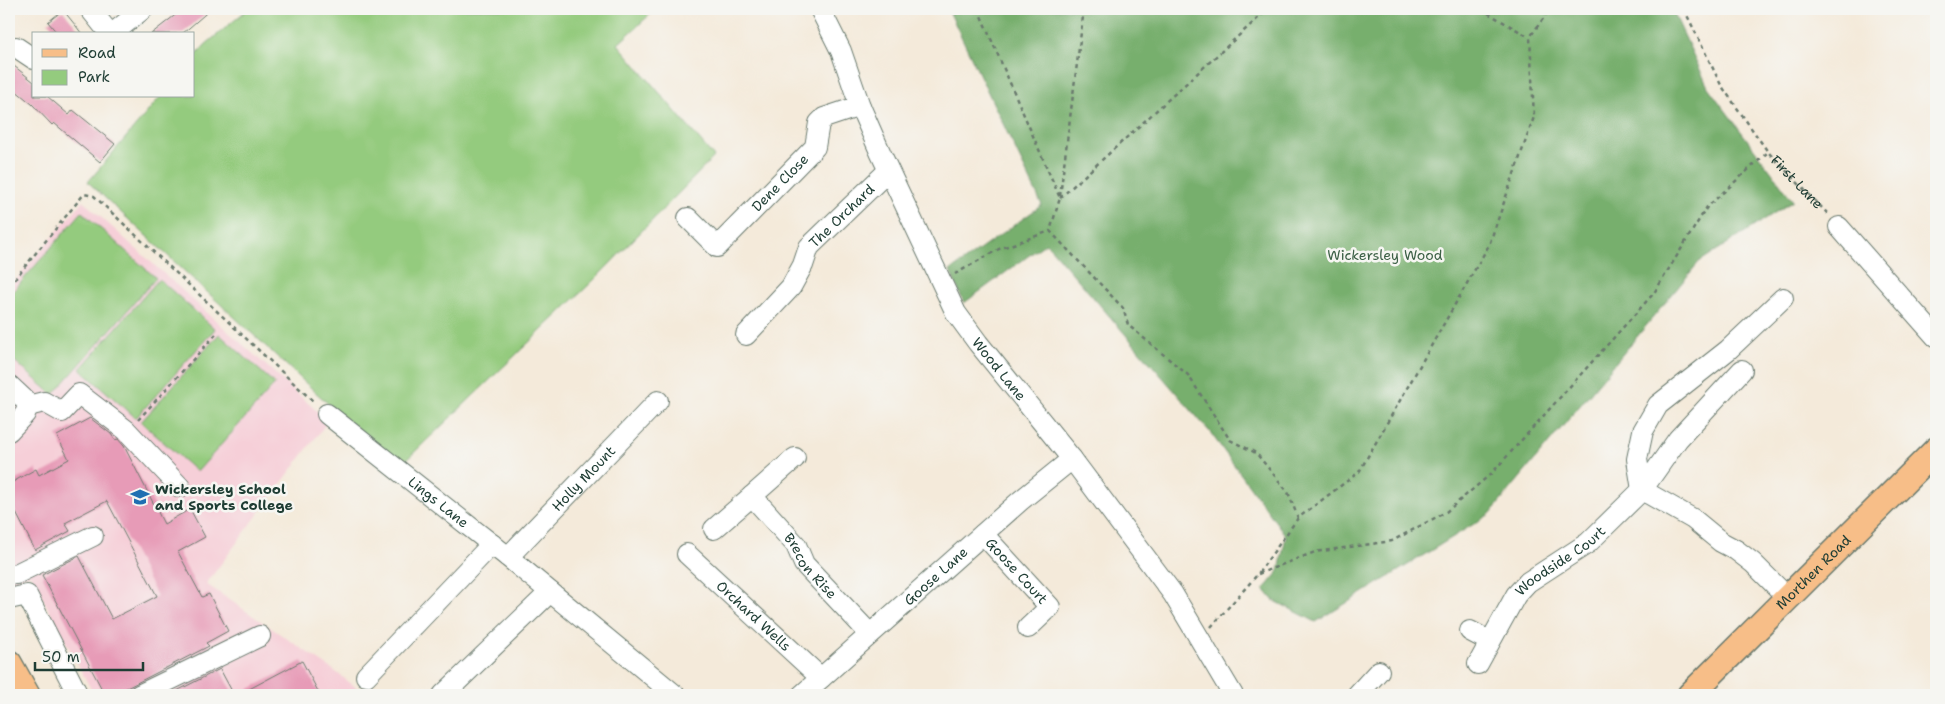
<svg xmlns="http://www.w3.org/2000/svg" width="1945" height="704" font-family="'Shantell Sans',sans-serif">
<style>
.built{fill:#f6cfd8}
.green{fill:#94cb7e;stroke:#5a8459}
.forest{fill:#77af6d;stroke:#4b7650}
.building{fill:#e79bb7}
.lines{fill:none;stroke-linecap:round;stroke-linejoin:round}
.minor-casing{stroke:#6a7a6e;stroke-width:22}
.major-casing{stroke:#6a7a6e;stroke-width:28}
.path{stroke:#6a7a6e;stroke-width:2.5;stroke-dasharray:4 4;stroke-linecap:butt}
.minor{stroke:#fff;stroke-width:20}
.major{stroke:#f7be88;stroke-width:25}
.labels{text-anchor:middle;stroke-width:5;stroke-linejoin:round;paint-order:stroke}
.street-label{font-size:14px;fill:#1f3d34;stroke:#f6f6f2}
.park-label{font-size:14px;fill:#3c6046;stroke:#f6f6f2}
.poi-label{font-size:14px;font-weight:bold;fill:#1f3d34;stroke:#f6f6f2;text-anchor:start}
</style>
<rect width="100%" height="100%" fill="#f6f6f2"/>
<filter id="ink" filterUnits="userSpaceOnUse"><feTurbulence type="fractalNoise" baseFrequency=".02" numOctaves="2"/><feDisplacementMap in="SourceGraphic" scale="10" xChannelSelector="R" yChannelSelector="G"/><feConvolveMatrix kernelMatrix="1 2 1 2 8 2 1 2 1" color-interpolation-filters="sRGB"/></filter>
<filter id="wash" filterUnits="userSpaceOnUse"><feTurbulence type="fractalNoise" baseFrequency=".0096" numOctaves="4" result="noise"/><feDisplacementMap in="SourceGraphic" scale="20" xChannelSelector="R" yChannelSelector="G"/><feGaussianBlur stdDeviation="1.12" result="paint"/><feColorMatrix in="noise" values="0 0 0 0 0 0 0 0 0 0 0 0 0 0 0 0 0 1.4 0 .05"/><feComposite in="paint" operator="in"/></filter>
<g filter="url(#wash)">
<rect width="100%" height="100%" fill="#f4eada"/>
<path class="built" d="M83,201L328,421L206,584L332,669L366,695H94L30,574L9,584V288Z"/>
<path class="green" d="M248,9H656L618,44L714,157L595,279L402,464L336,411L88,182L161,96H194V58L205,45Z
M82,212L156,278L53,395L9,356V296Z
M159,279L215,329L136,418L80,369Z
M219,334L275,384L197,472L141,422Z"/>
<path class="forest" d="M948,9H1672L1708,87L1793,201L1699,262L1490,514L1316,622L1273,600L1264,589L1279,571L1286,536L1210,432L1046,243L964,303L950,271L1042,205Z"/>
<g id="blocks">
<path class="building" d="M183,9H211L182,34H151Z
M63,10L76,26L82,34H58L48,22Z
M9,62L34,82V96H47L69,115L73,110L115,144L100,162L54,123L52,125L32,104L9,85Z
M90,418L111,434L115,440L118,439L124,446L164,524L190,509L205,537L178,552L202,597L209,594L228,631L206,643L209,646L113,695H105L42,575L79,556L112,619L157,596L107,501L65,523L70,531L35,550L9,499V484L36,469L39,475L69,459L57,436Z
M302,661L320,695H238Z
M220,669L234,695H169L216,671Z"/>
</g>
</g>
<g filter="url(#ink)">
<use href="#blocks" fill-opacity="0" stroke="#6a7a6e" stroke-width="1"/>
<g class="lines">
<g class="minor-casing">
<g id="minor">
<path d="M90,9L110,34"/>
<path id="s2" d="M820,9L841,51L860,106L881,154L956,313L978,343L1072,459L1173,594L1233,695"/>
<path d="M112,34L143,9"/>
<path d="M16,47L34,59"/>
<path id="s3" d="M688,218L717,247L815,147L819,123L824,118L860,106"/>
<path d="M1839,227L1936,337"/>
<path id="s4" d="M746,335L791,287L803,265L809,247L888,171"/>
<path d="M9,385L24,399L28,406L25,414L9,431"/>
<path d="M28,406L44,402L62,412L79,394L126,430L180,487"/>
<path id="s5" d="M327,414L508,557L675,695"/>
<path id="s6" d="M795,458L752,496L796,545L804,564L870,634"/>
<path d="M1642,490L1637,459L1643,431L1658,405L1728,350L1783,298"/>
<path d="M1642,490L1678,439L1742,370"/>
<path d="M714,529L752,496"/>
<path id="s7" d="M983,534L1050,607L1028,628"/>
<path id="s8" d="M687,554L821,678"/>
<path id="s9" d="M508,557L658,401"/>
<path d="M16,574L93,536"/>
<path d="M9,599L27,595L78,695"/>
<path d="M1470,631L1489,641"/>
<path id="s10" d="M1478,664L1516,595L1528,582L1588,543L1642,490L1693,519L1721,542L1736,550L1753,563L1788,598"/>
<path d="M366,676L492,544"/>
<path d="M139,695L260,636"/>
<path d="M443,695L550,592"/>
<path id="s11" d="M802,695L1020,501L1072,459"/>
<path d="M1357,695L1379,671"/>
</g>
</g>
<g class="major-casing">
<g id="major">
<path d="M9,663L27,695"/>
<path id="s12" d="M1690,695L1936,450"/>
</g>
</g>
<g class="path">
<path d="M978,9L1060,198L1050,231"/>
<path d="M1481,9L1529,37"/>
<path id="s1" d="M1684,9L1721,85L1768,152L1828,214"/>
<path d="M1060,196L1084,9"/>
<path d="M1060,198L1268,9"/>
<path d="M955,274L999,249L1050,231L1123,308L1128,325L1188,375L1230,440L1256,453L1288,492L1298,518"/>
<path d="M9,286L84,194L94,196L315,403"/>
<path d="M138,420L218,332"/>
<path d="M1258,574L1315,552L1392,541L1446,512L1492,473L1654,293L1707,207L1768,152"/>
<path d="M1211,627L1257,575L1298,518L1359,472L1489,245L1534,117L1530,37L1550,9"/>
</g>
<use href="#minor" class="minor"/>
<use href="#major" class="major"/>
</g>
</g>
<defs>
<g id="school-bare" transform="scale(1.5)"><path d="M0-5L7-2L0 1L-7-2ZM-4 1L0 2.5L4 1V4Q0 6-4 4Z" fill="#1f6fb2" stroke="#f6f6f2" stroke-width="2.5" paint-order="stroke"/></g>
</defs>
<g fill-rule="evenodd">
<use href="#school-bare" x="140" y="497"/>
</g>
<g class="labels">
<g class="street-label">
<text dy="5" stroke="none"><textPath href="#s1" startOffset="208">First Lane</textPath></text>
<text dy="5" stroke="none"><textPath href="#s3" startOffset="131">Dene Close</textPath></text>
<text dy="5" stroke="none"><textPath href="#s4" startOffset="155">The Orchard</textPath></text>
<text dy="5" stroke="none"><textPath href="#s2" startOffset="404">Wood Lane</textPath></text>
<text dy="5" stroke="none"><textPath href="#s9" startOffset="109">Holly Mount</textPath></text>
<text dy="5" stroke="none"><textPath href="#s5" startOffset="142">Lings Lane</textPath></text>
<text dy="5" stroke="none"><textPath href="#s10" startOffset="135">Woodside Court</textPath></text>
<text dy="5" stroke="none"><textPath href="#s6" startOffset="149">Brecon Rise</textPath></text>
<text dy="5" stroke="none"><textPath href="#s7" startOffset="50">Goose Court</textPath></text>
<text dy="5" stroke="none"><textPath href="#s12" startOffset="174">Morthen Road</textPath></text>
<text dy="5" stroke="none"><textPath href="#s11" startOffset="179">Goose Lane</textPath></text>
<text dy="5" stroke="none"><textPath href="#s8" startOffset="91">Orchard Wells</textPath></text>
</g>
<g class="park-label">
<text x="1385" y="260">Wickersley Wood</text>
</g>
<g class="poi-label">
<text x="155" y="494">Wickersley School<tspan x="155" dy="16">and Sports College</tspan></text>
</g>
</g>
<rect width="1945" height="704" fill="none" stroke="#f6f6f2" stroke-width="30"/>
<rect x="32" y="32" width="162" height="65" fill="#f6f6f2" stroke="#a0aca6"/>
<rect x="42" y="49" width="25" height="8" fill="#f7be88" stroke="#a0aca6"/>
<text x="78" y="58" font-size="15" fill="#1f3d34">Road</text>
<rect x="42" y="70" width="25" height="15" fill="#94cb7e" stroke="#a0aca6"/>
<text x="78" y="82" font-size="15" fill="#1f3d34">Park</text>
<path d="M35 662v8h108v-8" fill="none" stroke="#1f3d34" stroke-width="2.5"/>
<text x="42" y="662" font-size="15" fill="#1f3d34" stroke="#f6f6f2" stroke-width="4" paint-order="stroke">50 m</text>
</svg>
